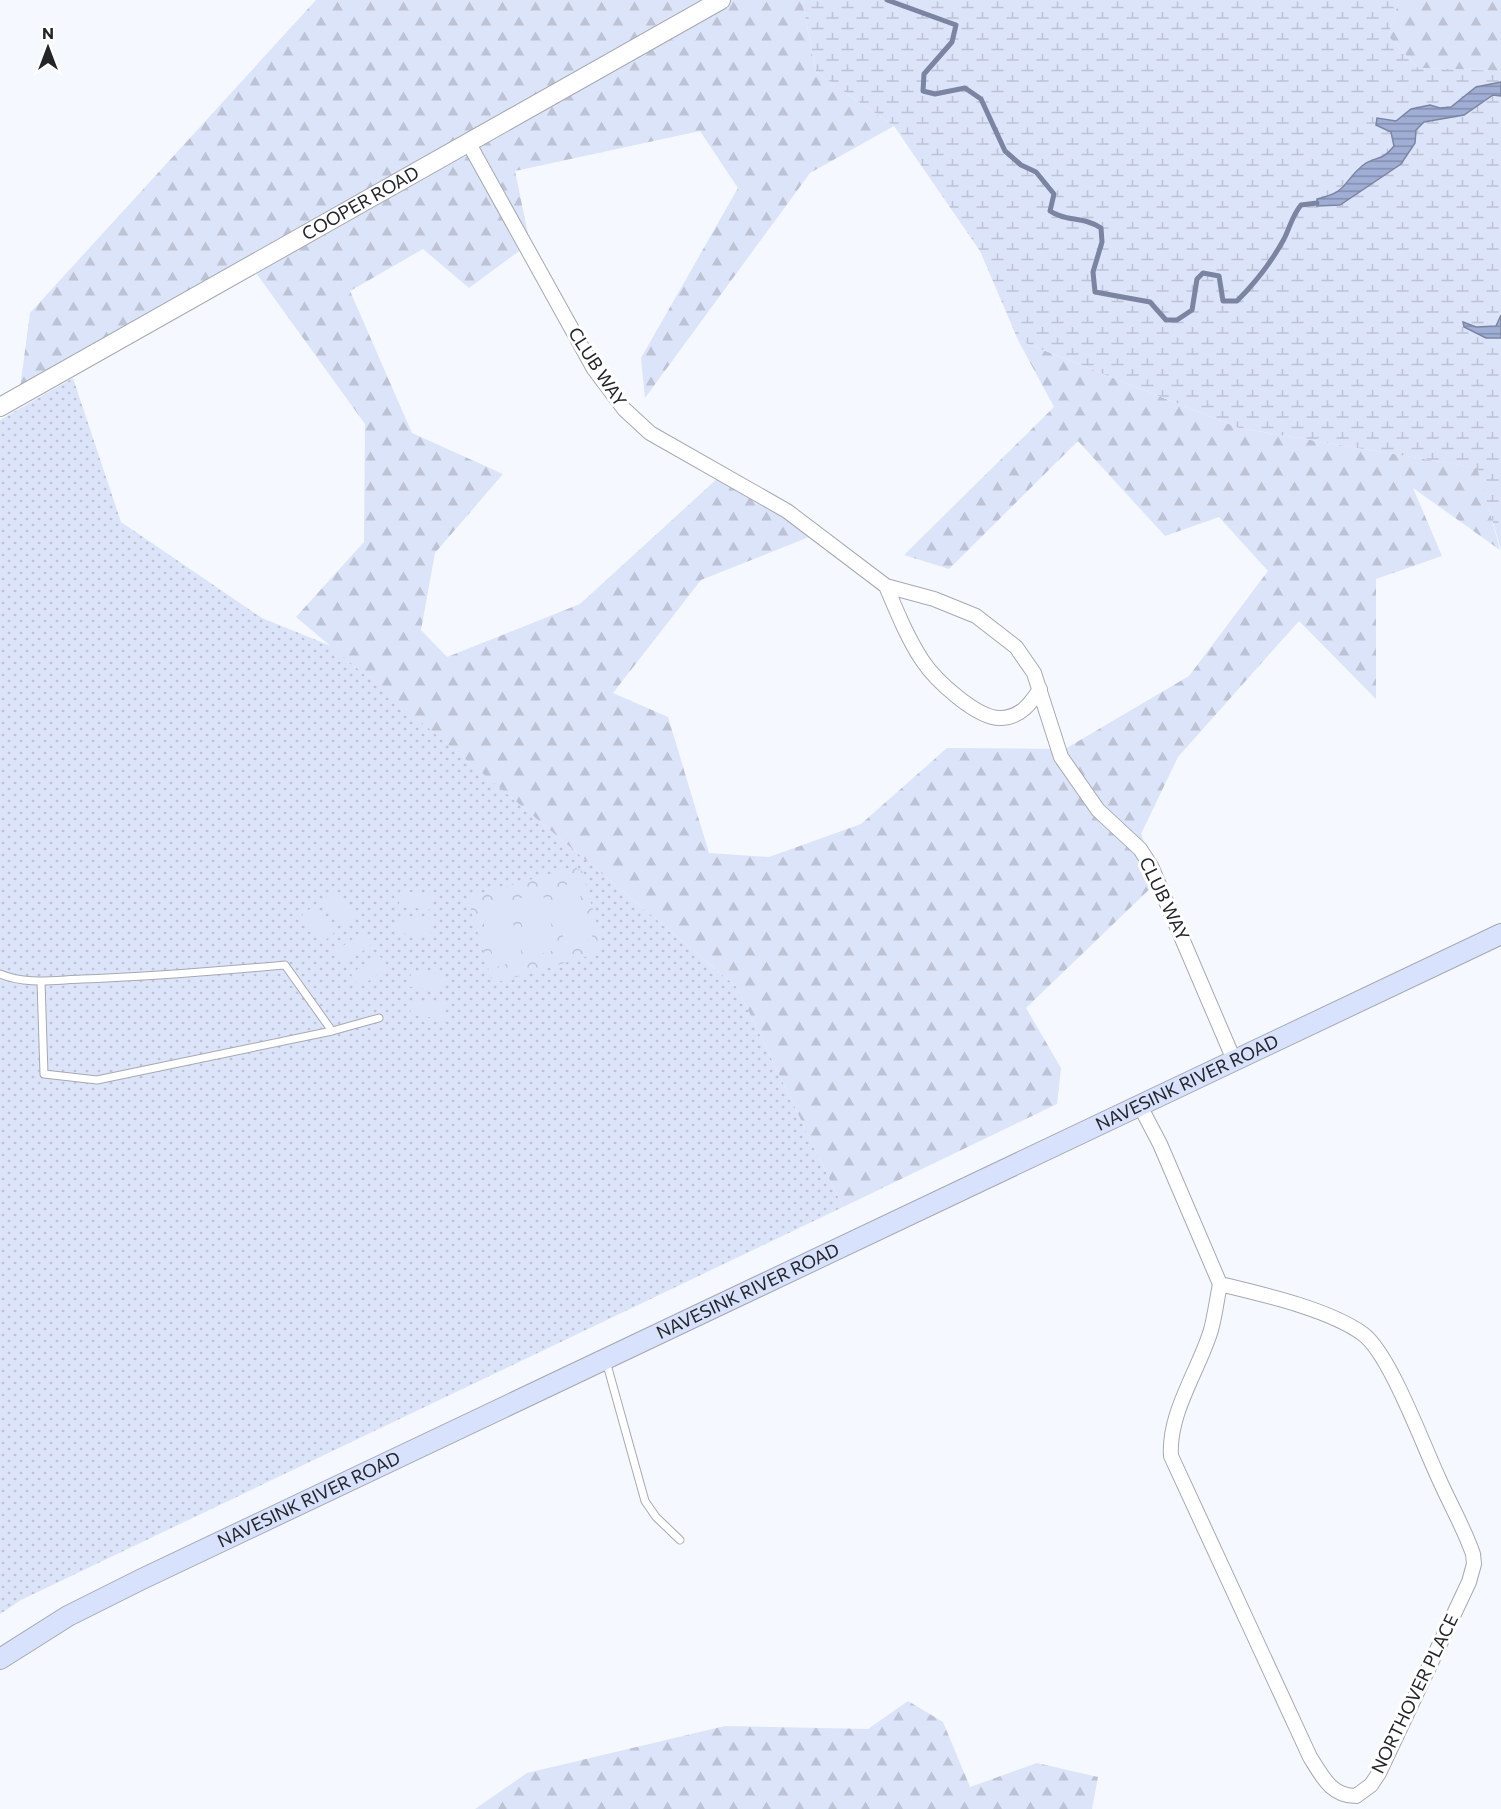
<svg xmlns="http://www.w3.org/2000/svg" width="1501" height="1809" font-family="Commissioner,sans-serif">
<style>
.grass{fill:url(#grass-dots)}
.forest{fill:url(#forest-firs)}
.wetland{fill:url(#wetland-marsh)}
.park{fill:url(#park-crowns)}
.pitch{fill:#dce4f9}
.water{fill:url(#water-rules);stroke:#7b85a1;stroke-width:1.5}
.lines{fill:none;stroke-linecap:round;stroke-linejoin:round}
.stream{stroke:#7b85a1;stroke-width:5}
.service-casing{stroke:#a6a9b1;stroke-width:9}
.minor-casing{stroke:#a6a9b1;stroke-width:16}
.tertiary-casing{stroke:#a6a9b1;stroke-width:20}
.secondary-casing{stroke:#a6a9b1;stroke-width:22}
.service{stroke:#fff;stroke-width:7}
.minor{stroke:#fff;stroke-width:14}
.tertiary{stroke:#fff;stroke-width:18}
.secondary{stroke:#d9e2fd;stroke-width:20}
.labels{text-anchor:middle;stroke-width:6;stroke-linejoin:round;paint-order:stroke}
.street-label{font-size:18px;fill:#242528;stroke:#fff}
</style>
<defs>
<pattern id="grass-dots" width="8" height="8" patternUnits="userSpaceOnUse" patternTransform="scale(1.5)"><rect width="8" height="8" fill="#dce4f9"/><path d="M2 2h.1M6 6h.1" fill="none" stroke="#bdc3d5" stroke-width="1.8" stroke-linecap="round"/></pattern>
<pattern id="forest-firs" width="22" height="20" patternUnits="userSpaceOnUse" patternTransform="scale(1.5)"><rect width="22" height="20" fill="#dce4f9"/><path d="M5 1l3.5 6h-7zM16 11l3.5 6h-7z" fill="#bdc3d5"/></pattern>
<pattern id="wetland-marsh" width="20" height="14" patternUnits="userSpaceOnUse" patternTransform="scale(1.5)"><rect width="20" height="14" fill="#dce4f9"/><path d="M1 5h8M5 5V1M11 12h8M15 12V8" fill="none" stroke="#bdc3d5"/></pattern>
<pattern id="park-crowns" width="20" height="18" patternUnits="userSpaceOnUse" patternTransform="scale(1.5)"><rect width="20" height="18" fill="#dce4f9"/><path d="M2 6a3 3 0 1 1 6 0M12 15a3 3 0 1 1 6 0" fill="none" stroke="#bdc3d5"/></pattern>
<pattern id="water-rules" width="6" height="5" patternUnits="userSpaceOnUse" patternTransform="scale(1.5)"><rect width="6" height="5" fill="#a0aed5"/><path d="M0 2.5h6" fill="none" stroke="#828dad"/></pattern>
</defs>
<rect width="100%" height="100%" fill="#f5f8fe"/>
<path class="grass" d="M73,378L121,522L262,618L331,646L737,987L843,1207L21,1600L0,1614V420Z"/>
<path class="forest" d="M316,0H802L816,72L894,126L810,173L645,398L641,358L738,188L700,131L515,171L530,243L469,288L423,249L350,291L412,433L503,474L435,553L421,630L447,657L580,604L719,477L814,535L701,580L613,693L668,717L709,853L769,857L861,824L947,748L1065,749L1189,676L1268,571L1219,517L1165,536L1078,441L949,569L904,555L1054,407L1018,340L1239,428L1478,468L1500,550L1413,488L1442,556L1376,579V699L1299,621L1178,757L1141,834L1158,881L1026,1008L1061,1068L1057,1104L843,1207L737,987L296,617L364,542L365,424L254,270L20,388L30,313Z
M1399,0H1501V71L1418,68L1388,36Z
M908,1701L943,1722L970,1787L1037,1763L1098,1777L1092,1809H475L527,1773L725,1726L868,1729Z"/>
<path class="wetland" d="M802,0H1399L1388,36L1418,68L1501,71V82L1476,87L1452,107L1440,108L1430,105L1411,109L1396,121L1377,118V125L1391,132L1394,146C1381,163 1375,155 1362,166C1341,183 1349,191 1317,199L1340,205L1415,143L1416,130L1424,122L1464,115L1493,95L1501,96V315L1496,326L1464,327L1486,338H1501V550L1477,468L1239,428L1018,340L980,251L894,126L816,72Z"/>
<path class="park" d="M574,867L582,871L603,946L599,953L498,982L491,978L469,903L473,896Z"/>
<path class="pitch" d="M576,882L593,939L566,947L550,890Z
M335,890L355,917L342,927L322,900Z
M400,891L434,894L432,910L399,906Z
M542,892L558,949L531,957L515,900Z
M507,902L523,959L496,967L480,910Z
M315,905L335,932L323,942L302,915Z
M398,917L432,920L430,936L396,933Z
M362,932L371,945L344,965L335,952Z
M378,954L388,967L360,987L351,974Z
M411,971L445,975L444,990L410,987Z
M412,1000L445,1003L444,1019L410,1015Z"/>
<path class="water" d="M1501,82V96L1493,95L1464,115L1424,122L1416,130L1415,143L1401,164L1340,205L1317,206V199C1349,191 1341,184 1362,166C1375,155 1381,163 1394,146L1391,132L1376,125L1377,118L1396,121L1411,109L1430,105L1440,108L1451,107L1476,87Z
M1501,315V338H1486L1464,327L1463,322L1476,327L1496,326Z"/>
<g class="lines">
<path class="stream" d="M887,0L956,25L952,42L924,74L923,91L935,94L965,88L981,99L1005,151L1021,165L1036,172L1054,194L1050,211C1066,222 1083,216 1101,228L1102,242L1093,272L1095,292L1150,302L1166,320H1177L1192,310L1197,279L1203,273L1219,276L1223,301H1237C1254,284 1272,261 1284,239C1290,227 1292,216 1301,205L1317,203"/>
<g class="service-casing">
<path id="service" d="M0,974C26,985 54,980 82,979C150,977 217,971 285,965L332,1031L97,1080L44,1074L41,981
M332,1031L379,1018
M606,1361L645,1501L656,1517L680,1540"/>
</g>
<g class="minor-casing">
<path id="minor" d="M468,142L594,369L624,409L650,433L787,511L886,586L934,599L976,616L1016,647L1034,673L1061,757L1098,810L1140,849L1151,866L1234,1060
M886,586C897,612 907,637 922,660C935,680 978,720 1002,718C1021,717 1031,703 1040,689
M1140,1106L1160,1144L1220,1284
M1220,1284C1261,1294 1329,1309 1363,1334C1390,1354 1423,1445 1439,1479C1450,1504 1464,1528 1473,1554L1474,1564L1469,1582L1379,1773L1371,1785L1356,1796C1331,1796 1322,1776 1310,1757L1171,1456C1168,1413 1199,1370 1211,1330C1215,1315 1217,1299 1220,1284Z"/>
</g>
<g class="tertiary-casing">
<g id="tertiary">
<path id="s1" d="M0,407L721,0"/>
</g>
</g>
<g class="secondary-casing">
<g id="secondary">
<path id="s2" d="M0,1659L68,1616L142,1579L1501,934"/>
</g>
</g>
<use href="#service" class="service"/>
<use href="#minor" class="minor"/>
<use href="#tertiary" class="tertiary"/>
<use href="#secondary" class="secondary"/>
</g>
<g class="labels">
<g class="street-label">
<text dy="6" stroke="none"><textPath href="#s1" startOffset="414">COOPER ROAD</textPath></text>
<text transform="translate(597 367) rotate(57)" y="6">CLUB WAY</text>
<text transform="translate(1164 899) rotate(64)" y="6">CLUB WAY</text>
<text dy="6" stroke="none"><textPath href="#s2" startOffset="1320">NAVESINK RIVER ROAD</textPath></text>
<text dy="6" stroke="none"><textPath href="#s2" startOffset="834">NAVESINK RIVER ROAD</textPath></text>
<text dy="6" stroke="none"><textPath href="#s2" startOffset="348">NAVESINK RIVER ROAD</textPath></text>
<text transform="translate(1415 1694) rotate(-64)" y="6">NORTHOVER PLACE</text>
</g>
</g>
<g transform="translate(48 48)" stroke="#ffffff" stroke-width="4.5" paint-order="stroke">
<path d="M0-4.5L10 22L0 15L-10 22Z" fill="#242528"/>
<text y="-9" font-size="16" font-weight="bold" text-anchor="middle" fill="#242528">N</text>
</g>
</svg>
